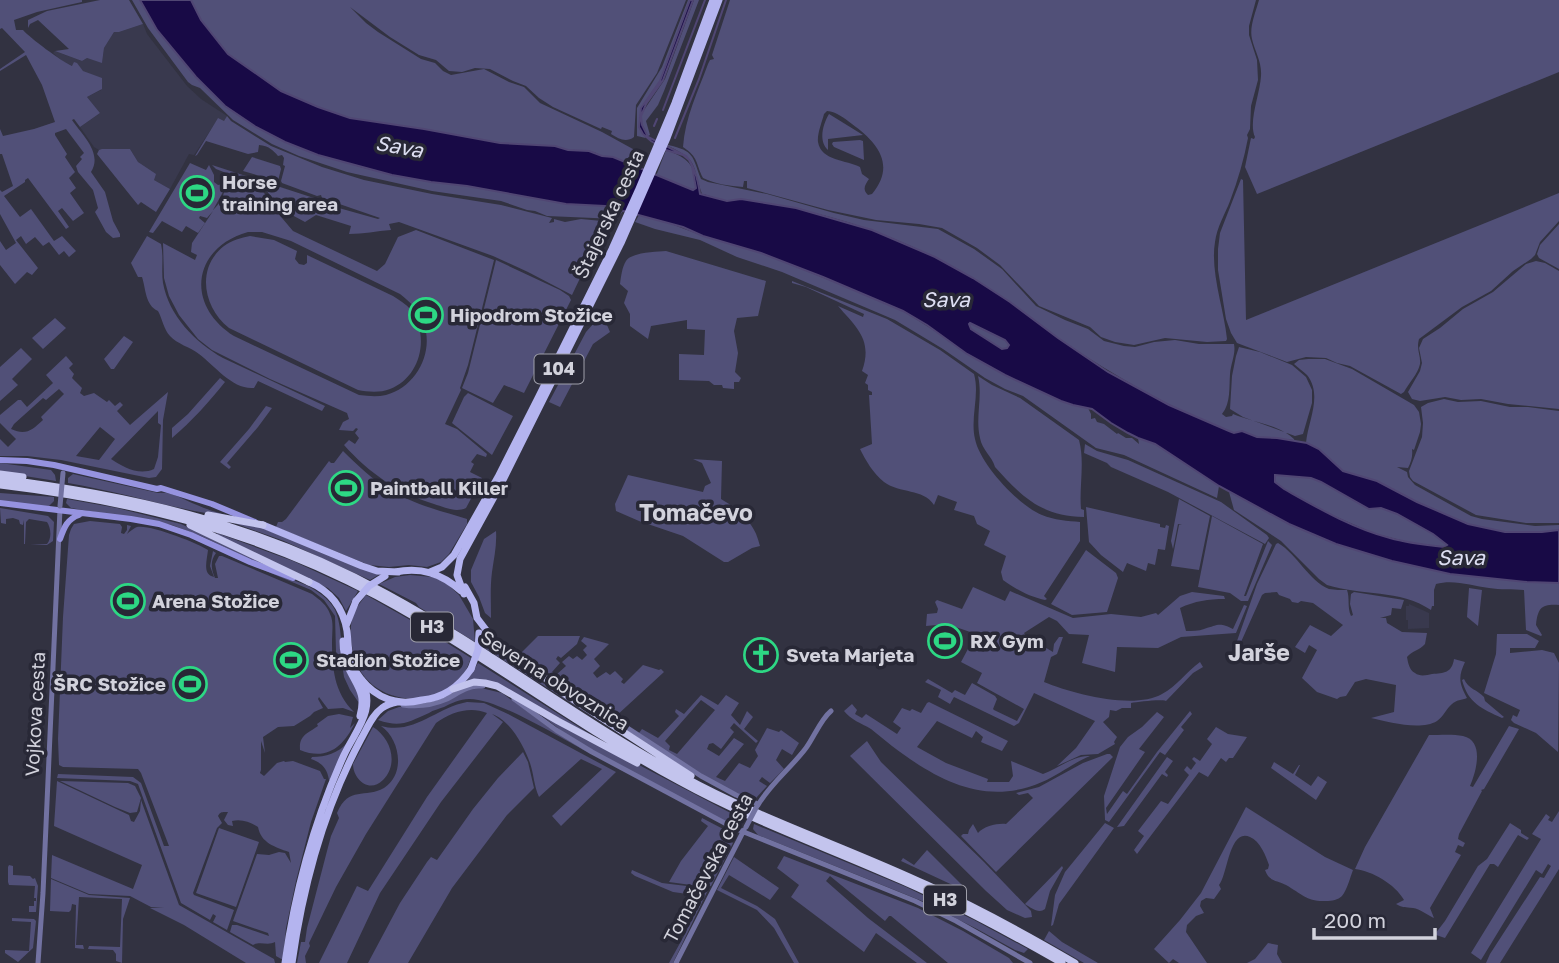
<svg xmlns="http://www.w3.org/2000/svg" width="1559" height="963" font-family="'Golos Text',sans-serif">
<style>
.built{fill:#39394e}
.green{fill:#515078;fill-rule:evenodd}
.water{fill:#180a46;stroke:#504673;stroke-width:2;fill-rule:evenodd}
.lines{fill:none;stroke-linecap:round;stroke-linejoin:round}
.stream{stroke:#504673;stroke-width:2}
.tertiary{stroke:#7272a1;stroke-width:5}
.secondary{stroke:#9693e0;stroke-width:6}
.primary{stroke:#b4b4ef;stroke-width:7}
.trunk{stroke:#c3c4ed;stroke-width:7}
.tertiary-bridge{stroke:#7272a1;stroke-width:5}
.primary-bridge{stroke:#b4b4ef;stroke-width:7}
.labels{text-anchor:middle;stroke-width:7;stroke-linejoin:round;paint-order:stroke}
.shield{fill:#282836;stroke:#9f9faa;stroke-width:2}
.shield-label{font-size:18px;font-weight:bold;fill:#d2d2dc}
.poi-label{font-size:19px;font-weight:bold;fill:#d2d2dc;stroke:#282836;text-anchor:start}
.street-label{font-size:19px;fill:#d2d2dc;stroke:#282836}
.water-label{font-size:21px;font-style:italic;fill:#dddef2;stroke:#282836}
.quarter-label{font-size:23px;font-weight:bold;fill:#d2d2dc;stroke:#282836}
</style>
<rect width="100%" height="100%" fill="#323241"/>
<path class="built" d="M143,24L147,34L187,86L201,99L227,116L224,122L218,119L194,155L189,154L170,189L154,180L138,162L130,149L99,150L94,147L80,127L100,113L87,97L101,90L83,71L62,61L53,53L55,51L82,61L87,58L102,62L104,48L114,32H119Z
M1409,604L1429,613V628L1408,629V620H1406V606H1409Z"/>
<path class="green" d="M0,0H82V2L37,12L14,20L16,30H23C30,38 61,61 72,66L74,62L77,63L83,71L102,78V89L87,97L100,113L80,127L74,119L72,120C82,135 103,153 91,172L105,192L113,221L120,234V237L113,238L106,232L95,212L98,208L93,190L78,172L76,166L82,159L80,157L84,153L66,129L55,133V135L67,154L65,157L75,172L69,178L76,188L70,193L84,213L73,221L62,208L58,211L69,227L66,229L28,178L25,180V182L4,196L20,217L31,209L54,241L62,236L76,251L69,257L64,251L59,255L49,242L43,246L35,237L26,244L21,236L16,240L38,268L32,275L27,272L15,284L0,265V241L6,250L16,243L0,214V190L2,192L13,186L2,154H0V129L3,136L34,129L55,122L42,85L26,55L0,71V69L25,52L2,28L0,29Z
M100,0H129L143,24L119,32H114L104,48L102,63L87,58L82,61L55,51L69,49L38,20L30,24L28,28V20L47,11Z
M132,0H140L157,30L196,77L225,106L256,127L285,142L360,167L392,175L431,182L467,186L566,204L605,206L623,211L617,219L547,216L535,211L527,210L501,201L432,191L347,172L299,156L272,144L233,120L200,88L192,85L188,82L148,28Z
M191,0H686L657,73L636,105L634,137C626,143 619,139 611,134L612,131L602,127L601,129L553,107L539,98L526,86L513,81L490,69L475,68L462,72L449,71L436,60L419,55L390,37L350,7L366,23L378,32L421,59L435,63L443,71L451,75L484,69L509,82L524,87L540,103L602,132L642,154L641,159L645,160L641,169L634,165L612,157L602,156L594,152L568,150L555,146L500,143L424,129L350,118L318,107L281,91L228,54L201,20Z
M688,0H691L660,81L641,108L639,127L646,138L637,136V108L662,67Z
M694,0H699L664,91L658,105L646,121L650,135L648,136L641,122L642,113L665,79Z
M730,0H1256L1249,26V35L1257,60L1258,80L1251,106L1250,129L1247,135L1248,138C1244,159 1238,180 1230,201C1225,214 1217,227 1215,242C1210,272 1224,309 1227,339L1226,341L1207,342L1165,338L1134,345L1115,342L1101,337L1090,327L1039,306L1000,265L977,248L942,228L919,224L876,220L828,210L747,188V181H744L743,187C730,186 715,184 703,178C695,162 699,158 683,147C685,118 698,91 708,64L710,60L714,59L712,55ZM827,111C837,112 844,118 852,124C878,143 896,165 872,194L868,195C862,189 865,185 869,179L862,174L860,167C847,160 821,161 818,142C817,134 822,122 824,114Z
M1259,0H1559V72L1257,194L1245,167L1251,138L1254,139L1255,137C1248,122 1260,94 1261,76C1262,62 1255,52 1252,39C1249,27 1256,11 1259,0Z
M829,114L863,135L828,139V150C818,141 823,124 829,114Z
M227,116L231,121L271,146L322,167L364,180L432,194L501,205L552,218L549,223L554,222V219L565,222L581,219L602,221L605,224L596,243H593L577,271L582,274L572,295L528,272L493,256L399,222L389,224L391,230C376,231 364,234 349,234L351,226L316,215L305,222L279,208L267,191L262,187L216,169L212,165L320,200L321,203L378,219L380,218L322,198L321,195L317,196L282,183L281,181L285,166L283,165L284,158L282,155L278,156C273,150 269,146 259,145L258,152L248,154L206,141L197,155L195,156L218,118L224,121Z
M860,140L863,141L864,160L834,147L832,144L833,142Z
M668,145C695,151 692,156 701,179L708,182L767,194L834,213L864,220L938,229L974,249L1002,269L1036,306L1065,320L1088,329L1104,341L1124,346L1135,347L1154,342L1175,340L1199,344H1234C1236,354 1231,363 1230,374C1229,387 1231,403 1222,414L1226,417L1232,416L1233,414C1252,422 1281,425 1295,440L1257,437L1242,431L1234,433L1229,432C1169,407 1114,376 1061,340C1019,312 981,280 936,258C880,229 816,210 754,201C745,199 736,202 727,201C719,200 710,195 702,194C692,165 699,160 668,146Z
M102,149H130L138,162L156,174L154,180L170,189L156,212L141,202L138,205L97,154L99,150Z
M666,150C688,158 696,165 696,189L693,190L656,176Z
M252,157L280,166L281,169L278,181L243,171Z
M190,163L206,170L209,165L214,175V182L218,185L223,184V192L213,210C222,201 227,192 223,179L224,176L237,179L260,189L269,198L282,218L293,231L377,271L385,264L398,237L416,230L494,260L468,365L460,388L461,390L445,424L457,429L487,454L486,457L477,454L471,462L474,464L470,472L482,478L466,508C455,513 444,507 434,504C398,493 369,473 344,445L349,440L355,444L359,438L355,433L358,429L356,428L353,431L339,430L343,422L349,419L347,413L270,379L212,350L198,339L179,315L169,296L164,278L163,243L195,260L197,255L191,252L192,243L213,211L207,218L200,216L199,218L205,223L198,233L186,226L182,232L162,221L153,233L149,232ZM248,232H262L291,241L400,294C410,302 420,311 424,324C434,353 416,387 386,395C377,397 368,396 359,395L234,336C185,305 192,248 248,232Z
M1241,179L1243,180L1246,320L1559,193V221L1540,242L1535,255L1531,259L1513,271L1491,291L1462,307L1419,339C1416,350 1421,355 1420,364C1418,374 1408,384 1404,392L1401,394L1350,366L1337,363L1326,358L1306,357L1287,362L1237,343L1231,333L1226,319L1218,270V249L1220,233Z
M639,215L666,222L703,236L761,253L879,300L903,311L1005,375L1073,405L1088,408L1091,414V419L1095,418L1097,422L1104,424L1117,434L1118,433L1126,438H1132L1139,444L1138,438L1155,444L1219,486L1217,498L1124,455L1096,448L1023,396L1005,389L985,378L943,349L895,320L782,272L737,257L700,240L655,229L635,222Z
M1559,224V269L1539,258L1537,254L1540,245Z
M147,236L161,244C164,257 161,270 163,283C169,316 195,342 223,358L325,406L322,411L258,381L254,388C233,390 215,366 199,354C190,347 177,344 170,336C164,330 162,318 158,311C145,305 146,289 142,277H138L131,263Z
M250,236L274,240L297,251L295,259L299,264L304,265L307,263V255L393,296C399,300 406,304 411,310C430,336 421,377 390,389C380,393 368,392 358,390L229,328C203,307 196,268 224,246C232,240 241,238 250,236Z
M666,251L766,281L758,316L737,318L734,331L738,353L735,372L741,378L739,382H734V389L723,388L722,385H714L709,381L679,380V354L704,355L705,330L687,329V320L651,326L648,339L630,326V314L624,303L628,291L620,284C621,277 622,267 626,261C632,252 656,252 666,251Z
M496,260L560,290L569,296L571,300L524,393L504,385L493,403L462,388L468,373Z
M1536,261L1545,263L1559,271V409L1508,404L1481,399L1461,400L1445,397L1420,401L1412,399L1408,392L1420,371L1422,363L1419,348L1423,339L1440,328L1463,309L1493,292L1526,264Z
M792,281L887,319L940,350L974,374C980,395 970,417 975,439C980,464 1019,506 1042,515C1054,520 1068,521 1080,522V541L1044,596L1047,599L1045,600C1028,596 1017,590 1003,580L1001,572L1006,556L984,545L990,531L977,524L974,516L954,510L957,502L938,495L934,505C923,488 900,494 884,482C873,473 866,461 860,449L872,444L869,395H872V392L868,390V385L865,383L868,375L862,371C873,340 857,328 838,306L863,317L864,314L806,287L792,283Z
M55,318L66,328L43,349L32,338Z
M604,318L610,332L593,344L560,407L549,402L586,332L595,322Z
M970,323L1005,340L1009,344L1007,348L1002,349L971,330L969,324Z
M124,336L133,342L114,369H111L104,359Z
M1239,347L1260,352L1292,365L1306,377L1312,390V403L1303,434L1295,436L1243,417L1230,409L1232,376L1236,356Z
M21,348L32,359L12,379L18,385L0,401V367Z
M66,356L73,364L69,368L74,374L72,378L82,388L80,393L84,396L94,393L107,402L109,400L115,406L120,402L123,405L117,411L130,425L168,392L163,420L162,469L156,477L149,478L61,460L27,456H0V439L8,447L16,439L0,423V415L18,400H21L27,407L53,383L46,375ZM59,389L64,394L41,417L43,420C32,430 26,436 11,429L14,424L43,398L46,400ZM158,411V423L161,425L158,457L154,469C139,476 123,467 111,459ZM100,427L115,439L99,460L76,456Z
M1308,359H1325L1352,369L1414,405L1419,412L1421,424L1420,432L1414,450L1412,449C1413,456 1411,462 1408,468L1397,467L1407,472L1408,477L1415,485L1471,516L1482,519L1535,526L1559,525V530L1542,532H1504L1468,524L1411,499L1377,481L1343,471L1319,449L1306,443C1308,421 1323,395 1307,375C1303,371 1298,368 1294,364L1299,360Z
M978,376L992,385L1020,398L1079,440C1085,462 1079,487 1081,509L1084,510V517C1041,516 1022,497 995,467C992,456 982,450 980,438C975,417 983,397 978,376Z
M220,378L225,382C209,402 192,421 172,438V428L188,414Z
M468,393L513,416L492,455L452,423L464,397Z
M1444,399L1458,402L1481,401L1510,407H1528L1559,411V523H1526L1476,515L1413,481L1410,477L1409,471L1422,437L1423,423L1421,407L1428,403Z
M266,406L272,408L258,427L227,463L231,467L229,469L220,462L249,429Z
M1085,444L1097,451L1128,460L1221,502L1267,535L1269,538L1265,544L1168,492L1111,467L1107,463L1084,453Z
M343,451C357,465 373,480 390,490C413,504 441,511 467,519V524L449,554L441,562L427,567L409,565L389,567L369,565L276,527L278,522H282L286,519L329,461L331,463H334Z
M693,459L722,461L721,499L734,507H738L739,514L742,513C752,526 756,530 760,546L752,548L728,562H724L683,536L639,521L616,511L615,504L628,475L703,492L705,486L711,483L702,463Z
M0,463L51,470L55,475L56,481L0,472Z
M73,474L158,493C172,491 184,500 197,505C208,510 220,513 231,517C176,510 122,492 68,483V478Z
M1275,475L1311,478L1321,482L1346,495L1397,514L1433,534L1447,544L1445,547L1408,542L1373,533L1330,514L1284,489L1275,482Z
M1229,492L1316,536L1392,561L1450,574L1527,582L1559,583V605C1542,604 1538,607 1536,625L1542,635L1541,636L1526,630L1524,590C1513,589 1500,590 1489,588C1472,586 1454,579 1436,584L1434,590V606H1432L1431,610C1400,589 1361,596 1327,585L1319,579L1281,541L1234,510Z
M0,493L54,497V501L48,507L0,501Z
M67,499L117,508L181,524L280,571L254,561L201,536L172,525L71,508L66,503Z
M1179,499L1210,516L1199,570L1171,566L1179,525H1182L1178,524L1173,549L1171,541Z
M1086,507L1160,524V527L1165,528L1166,525L1169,526L1165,550L1158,549L1155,565L1148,563L1146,571L1127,563L1123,572L1101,555L1089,542Z
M0,508L48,516L54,522L53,541L47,545L30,544H47C52,538 51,528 47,522L29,519L26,522L25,544H24V520L23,525L20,524L19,520L13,518L6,519V524L1,523Z
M1212,516L1263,544L1244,596H1246L1268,541L1272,545L1248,601H1241L1230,593L1198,587Z
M90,521L120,524L122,527L121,533L124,534L127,530V525L131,526L127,534C129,532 134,528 137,527C149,524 198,543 208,550C207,560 202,575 214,577L210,566L213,551L216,553C210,561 211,569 215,578H218L215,564L219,556H222L312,594C320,600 327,605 330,614C334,622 332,632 332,641C332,667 334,693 354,712L343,708L328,709L319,697L318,699L323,708L314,712L310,716L294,726L278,727L263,737L265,753L261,741V770L260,773L264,776L277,763L284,761L285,762L293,761L320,771L324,779H326L311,822L296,881L286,928L283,960L276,956L275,942C268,946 260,941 253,945L230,932L232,925H237L269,936L268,933L233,921L257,854L269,855L279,852L285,853L291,863L289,852C275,847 261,843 258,827C250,822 242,819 232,821L233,826L228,825L224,820L228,812C224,812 220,811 218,816L222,823L217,828L193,893L194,895L234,910L227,930L213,922L216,916L213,914L210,920L181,903L138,784L130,781L57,778L58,774L133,777L141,783L164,846H169L141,773L138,769L63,767L59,765L58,739L63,617L69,535L71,529L74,524Z
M231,522L259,527L380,574L370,580L284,541Z
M496,531C497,545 494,558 492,572C490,587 491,603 491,618L485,613L479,597L471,582V570L484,539Z
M217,533L293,561L358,591L346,611L339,598L328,588L217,535Z
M1278,543C1297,554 1309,581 1329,589C1335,590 1341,590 1347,590C1350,598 1347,607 1351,616L1353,615L1350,604L1351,594L1354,592L1404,600L1401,609L1392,608L1391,615L1380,618H1386L1387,623L1402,632L1427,633L1425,644C1420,650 1412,651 1407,657C1408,662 1409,670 1415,673C1420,677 1427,675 1432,674C1444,673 1452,673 1454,659L1465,662C1458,677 1459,683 1467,698C1462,700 1456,700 1452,704C1446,709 1444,716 1437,721C1421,731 1388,722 1371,718L1394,712L1396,685L1366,679L1355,682L1346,696L1340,697L1337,699L1317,692L1302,678L1317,650L1309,645L1305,653L1295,647L1310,625L1331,636L1343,625L1313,603L1301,601L1298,603L1292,602L1290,599L1279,595L1277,592L1265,593L1262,595L1241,642L1237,641L1257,584L1276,544Z
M1086,550L1116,573L1118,578L1107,612L1072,615L1051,604Z
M223,553L306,585C317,591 329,598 335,610C339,619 340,628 341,638C344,660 358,680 359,703L350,690L344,677L341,657L336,652L335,616L324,600L311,590Z
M410,575L432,577L445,582L459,595L473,619L475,642L419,607L416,603L379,584L395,577Z
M973,587L1005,601L1010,591L1073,618L1111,614L1141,617L1156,613L1158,615L1180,596L1192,592L1224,596L1225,599C1208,599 1195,601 1180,608L1186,631C1192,631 1199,631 1204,629C1218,625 1219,622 1233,629L1244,605L1247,606L1236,633L1181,637L1158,648L1117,647L1115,672L1082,663L1089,635L1069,634L1057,621L1049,617L1024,633L1026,636L1053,652L1054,644L1059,637H1063L1057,654L1051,657L1044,682C1073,694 1134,710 1162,694C1177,686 1187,671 1200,662L1203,667L1193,673L1166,701C1160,699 1138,702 1131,703V708H1122L1116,711L1110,710L1109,717L1103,722L1117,737L1114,742L1115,744L1098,754L1081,755L1057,766L1076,748L1095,721L1034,693L1019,723L1014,726L954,697L950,704L938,697L941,690L925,682L928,679L952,693L955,690L965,695L972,683L995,696L997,699L993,709L994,710L1017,721L1024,709L977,683L982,673L961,662L976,634L947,624L926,626L927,614L937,613L938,609L935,602L937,600L962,609Z
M1469,588L1482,590L1478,626L1467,617Z
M366,595L412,621L471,658C468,665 466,672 461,677C426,716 358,700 352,646C350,635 350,623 354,613C357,606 361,602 366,595Z
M1497,634H1527L1539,641L1535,648H1510V653L1542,650L1554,653L1559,663L1558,752L1536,733L1514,723L1511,720L1513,715L1517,717L1520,710L1484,693L1496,654Z
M486,636L504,656L517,666L642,748L483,647V637Z
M538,636H580L577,644L561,658L558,656L556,659L560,663L552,672L556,675L566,666L562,662L569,656L573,659L577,656L582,660L587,655L583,650L587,646L581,641L584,637L609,644L594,659L600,666L593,673L597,678L606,672L610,675L615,671L623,679L621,682L624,684L643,665L659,670L661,669L664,672L615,717L520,654Z
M478,663L601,741L499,685L467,681Z
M1464,679C1468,689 1478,690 1484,697L1485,701L1504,717L1502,718C1482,709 1468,703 1462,680Z
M481,688L502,693L555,732L591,754C564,740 497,698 469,699C460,699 452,703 444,707C439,709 433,710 429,713C408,722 401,728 378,720L388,711L399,707H418L461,691Z
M701,695L718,705L726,695L739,703L731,715L740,725L747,711L753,717L744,729L758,741L756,743L734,723L730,728L734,732L721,749L713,743L709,744L707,749L719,756L734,738L744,744L716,777L725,781L739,763L750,768L758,756L755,750L767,728L779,732L781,730L799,743L792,755L782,749L776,760L784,769L770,783L762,777L759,781L767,786L756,798C733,799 661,748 639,733L642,729L658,738L679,716L675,712L676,709L684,714ZM701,700L715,710L677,754L669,750L670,746L665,741Z
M467,702L484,703L508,714L616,772L561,826L552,816L602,769L581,759L539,797C534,786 534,775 530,763C524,746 510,720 492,714L503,722L441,802L380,893L347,963H319L357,886L368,891L427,797L487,713C470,706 451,712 436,723L366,834L336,887L309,943L310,946L305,956L306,963H297L301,942H305L307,928L327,851L331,836L339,818L337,813C349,785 365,799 384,788C406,774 400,739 381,726C415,735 435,708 467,702Z
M929,702L1008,741L1002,751L981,742L983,737L976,731L972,738L937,721L917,747L946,763L988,779L987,782H1009L1013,776L1011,761L1043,774C1058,769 1073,755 1090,756C1073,763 1059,775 1042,782C985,807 937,780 892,746C885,740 878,735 871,729C861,723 851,720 844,711L852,704L857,710L855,714L862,718L866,714L897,734L901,728L893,722L902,708L910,711L912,709L921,713L927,703Z
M536,711L744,820L740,826L735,827L593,751L563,732Z
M1190,711L1192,714L1181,727L1184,730L1165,755L1160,752L1109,822L1105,820L1104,796L1120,747L1128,737L1142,727L1157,712L1164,717L1139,749L1145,752L1106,808L1107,814L1123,791L1127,794L1157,752Z
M339,714L353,717L350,728L355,723C343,747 327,761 300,750C299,735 307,734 318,726L317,724L328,716Z
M1509,726L1519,729L1484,789L1481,790L1482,791L1459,834L1458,839L1465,843L1463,847L1458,845L1455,852L1461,855L1430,908L1434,918C1427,915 1420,909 1413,908C1405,907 1403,908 1396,904L1404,900C1395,884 1372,871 1355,869L1365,847L1429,735C1440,735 1454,734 1463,736C1485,741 1476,772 1470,786L1473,787Z
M373,727C391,738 399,764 383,780C369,794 353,779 353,764Z
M1216,727L1228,734L1247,737L1233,758H1229L1226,762L1221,758L1208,777L1199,772L1137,854L1134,850L1144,836L1138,831L1161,801L1168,804L1189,775L1184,770L1187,766L1191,770L1196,763L1192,759L1194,757L1200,761L1212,744L1207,739Z
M867,741L881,762L984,862L1031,911L1032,917L1025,918L1007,910L986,891L850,756Z
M347,743L331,780H329C327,768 322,763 311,759L312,757C326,757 338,753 347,743Z
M523,752L528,762L534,788L507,815L452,888L408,963H368L400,903L427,862L431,857L437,860L473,809L498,778Z
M1107,754H1110L1113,757L996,872L961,836L963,834H968L969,830L973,824L978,833C984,826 998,823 1006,824L1033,798L1028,793L1019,795L1016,793L1039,787L1083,763Z
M1167,757L1173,761L1165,772L1168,775L1167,777L1162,774L1124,826L1117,827Z
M1274,762L1293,774L1299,765H1300L1295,775L1311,786L1318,776L1327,782L1316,800L1271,768Z
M57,781L129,815L131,821L134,822L140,811L141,800L179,905L274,959L275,963H246L184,925L150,908L164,907H151L130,896L89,894L51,878L52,855L133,889L142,865L54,826Z
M60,781L128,783L135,786L141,798L137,812L130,813L115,807Z
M1246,807L1325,857L1353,870C1350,878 1347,890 1342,896C1338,900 1332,901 1326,901C1307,902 1302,894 1286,885C1277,880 1269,882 1265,870L1268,869L1269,865C1266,856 1260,841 1250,837C1229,828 1228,874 1219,885L1221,889L1214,899L1206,898L1201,901L1200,906L1204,913L1196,916L1187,925L1186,932L1207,963H1179L1173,959L1169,963L1154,949L1180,920L1201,893Z
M1559,811V869L1500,963H1486L1490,954L1540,877L1544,878L1551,866L1548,864L1542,874L1536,870L1481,960L1471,953L1541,839L1532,834L1546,814L1550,817L1548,820L1552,822Z
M702,818L727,831L726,836L733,843L711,886L706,887L669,882L681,861L708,826L701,821Z
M1105,823L1114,828L1059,904L1053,925L1051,926L1055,895L1065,872Z
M1510,823L1521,830V833L1529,838L1527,840L1518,835L1498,867L1494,864H1490L1445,938L1436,935L1435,934L1445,921L1478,866L1487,859Z
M754,824L906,887L974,920L1028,949L1024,953L1015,950L977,929L922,901L758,835L753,829Z
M219,828L259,842L236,907L196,893Z
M927,850L965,888H959L901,861L903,858L914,865Z
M784,856L918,908L963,931L1009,958L1013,963H948L891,916H889L885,921L830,876L826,881L868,918L927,963H917L876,933L864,952L791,897L799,885L777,868Z
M734,857L779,888L770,900L729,875L721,888L757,906L775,919L799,963H794L774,928L757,910L717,890Z
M9,865L13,866V875L30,876L33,879L35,878L38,886L36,912H29V906H34V901H36V898H34L35,886L9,885L8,882V867Z
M1062,866L1063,868L1050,891L1045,909C1039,914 1031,908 1025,904Z
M632,870L662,883L703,888L700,892L708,890L673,963H669L685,934L702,896L673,892L635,876L631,873Z
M51,879L89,895L130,898L123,919L122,963L116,961V954L113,950L88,949L89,946L120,947L122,899L79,897L76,945H83L84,949L75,948L76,905L72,904L71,910L69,912L50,911Z
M12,918L34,919L36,921L33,948L18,962L5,953V950L29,951L31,922L12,921Z
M1049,931L1062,942L1098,963H1084L1044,940Z
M1268,943L1278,945L1277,954L1282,963H1247L1255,959Z"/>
<path class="water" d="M140,0H191L201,20L228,54L281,91L318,107L350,118L424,129L500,143L555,146L568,150L589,151L602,156L613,157L693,190L696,188L692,166L689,160L683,155L666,150L651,141L643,134L639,127L641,108L660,81L690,0H693L663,80L646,104L641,116L642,125L648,137L686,156C695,166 698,180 700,194L727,201L741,199L796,208L872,230L935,257L973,278L1010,302L1058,338L1108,372L1169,405L1229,431L1234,433L1242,431L1257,437L1277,438L1307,443L1319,449L1343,471L1377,481L1417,502L1468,524L1505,532H1542L1559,530V583L1527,582L1450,574L1392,561L1336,544L1289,524L1219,486L1155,444L1138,438L1128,433L1111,423L1092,409L1073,405L1061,401L1005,375L967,354L927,325L903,311L823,277L761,253L703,236L683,227L605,206L566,204L467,186L431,182L392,175L318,155L285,142L256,127L225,106L196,77L157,30ZM970,323L1005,340L1009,345L1007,348L1002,349L971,329L969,324ZM1275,475L1311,478L1321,482L1369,509L1381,508L1397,514L1433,534L1447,545L1444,547C1426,545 1407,543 1390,538C1352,528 1318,508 1284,489L1275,482Z"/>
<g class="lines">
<path class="stream" d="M663,110L705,0
M654,126L657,119
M675,138L699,79L726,0"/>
<path class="tertiary" d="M548,679L557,682L701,776L736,795L758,804
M514,699L556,730L592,752L734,828L915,901L956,921L1030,963
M403,705C417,707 433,705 447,699C460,692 468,685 483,686
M758,805C771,783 791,768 806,748C814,737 821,719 831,711
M38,963L43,893L60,509
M676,963L744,830"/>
<path class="secondary" d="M0,460L27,461L54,465L157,489L161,488L212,504L255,522
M0,503L131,519L159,524L191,535L250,562L293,578
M60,539C64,528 67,519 79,515"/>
<path class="primary" d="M263,525L362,566L377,571L398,572
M395,572C421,567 441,573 461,591
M430,572L442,567L454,555L498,477L538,398L612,249L638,191L675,103L713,0
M309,582C330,591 343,607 347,631C348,640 348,649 350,658C356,678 374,697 395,701C403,703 414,702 422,700C443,698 459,687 471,669
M465,587L474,603L477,618L493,639L510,654L544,677
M464,594L457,575L460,559L500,486L621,243L667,138L719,0
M346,626L356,601
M343,641C343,651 345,660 349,669C358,688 366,693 360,716
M285,963C295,891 314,821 344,755C357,728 376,710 362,680
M292,963C303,885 324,808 361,739C367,729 372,715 382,708C386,705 392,703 397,702"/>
<path class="trunk" d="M0,474L23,477
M0,479C139,496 263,526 387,594C488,649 580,721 682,776C760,819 846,847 927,885C978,908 1027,935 1075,963
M0,485C133,501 258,532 377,596C481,652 575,725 679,781C746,818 818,844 889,875C949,900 1006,931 1062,963
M208,515L263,525
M190,525L309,582
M544,677L565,694L691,776
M453,689L474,682L485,683L497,686L558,721L637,763"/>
<path class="tertiary-bridge" d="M60,506L63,473
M746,827L757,806"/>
<path class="primary-bridge" d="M356,601L369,586L385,576
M471,669L478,650L479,633"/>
</g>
<defs>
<g id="stadium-ring" transform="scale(1.75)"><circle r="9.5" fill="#282836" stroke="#2dd884" stroke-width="1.5"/><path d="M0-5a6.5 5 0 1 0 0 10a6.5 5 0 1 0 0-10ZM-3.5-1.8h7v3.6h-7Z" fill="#2dd884"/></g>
<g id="church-ring" transform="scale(1.75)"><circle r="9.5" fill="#282836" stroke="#2dd884" stroke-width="1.5"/><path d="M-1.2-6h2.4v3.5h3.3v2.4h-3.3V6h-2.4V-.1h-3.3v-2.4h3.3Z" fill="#2dd884"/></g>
</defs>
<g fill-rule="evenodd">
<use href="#stadium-ring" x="197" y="193"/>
<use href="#stadium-ring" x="426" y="315"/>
<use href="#stadium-ring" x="346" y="488"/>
<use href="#stadium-ring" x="128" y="601"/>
<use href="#stadium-ring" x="945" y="641"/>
<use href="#church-ring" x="761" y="655"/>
<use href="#stadium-ring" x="291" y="660"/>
<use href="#stadium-ring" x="190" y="684"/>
</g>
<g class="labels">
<g class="shield">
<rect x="534.5" y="354.5" width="49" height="29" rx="5"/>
<rect x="411" y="612.5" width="42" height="29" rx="5"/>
<rect x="924" y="885.5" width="42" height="29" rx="5"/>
</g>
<g class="shield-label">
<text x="559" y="375">104</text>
<text x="432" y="633">H3</text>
<text x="945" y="906">H3</text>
</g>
<g class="poi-label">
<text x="222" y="189">Horse<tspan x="222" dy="22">training area</tspan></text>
<text x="450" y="322">Hipodrom Stožice</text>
<text x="370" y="495">Paintball Killer</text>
<text x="152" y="608">Arena Stožice</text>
<text x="970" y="648">RX Gym</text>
<text x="786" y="662">Sveta Marjeta</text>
<text x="316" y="667">Stadion Stožice</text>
<text x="166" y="691" text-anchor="end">ŠRC Stožice</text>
</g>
<g class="street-label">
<text transform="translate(609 214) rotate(-65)" y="7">Štajerska cesta</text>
<text transform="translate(555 680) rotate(32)" y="7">Severna obvoznica</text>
<text transform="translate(35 714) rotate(-87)" y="7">Vojkova cesta</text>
<text transform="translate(708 868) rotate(-62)" y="7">Tomačevska cesta</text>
</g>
<g class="water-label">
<text transform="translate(399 147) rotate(10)" y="7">Sava</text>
<text x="946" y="307">Sava</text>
<text x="1461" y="565">Sava</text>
</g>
<g class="quarter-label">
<text x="696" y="521">Tomačevo</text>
<text x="1259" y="661">Jarše</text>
</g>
</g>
<path d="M1314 928v10h121v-10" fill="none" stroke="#d2d2dc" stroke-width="3.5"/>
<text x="1324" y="928" font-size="21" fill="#d2d2dc" stroke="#282836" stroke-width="5" paint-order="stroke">200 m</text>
</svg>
